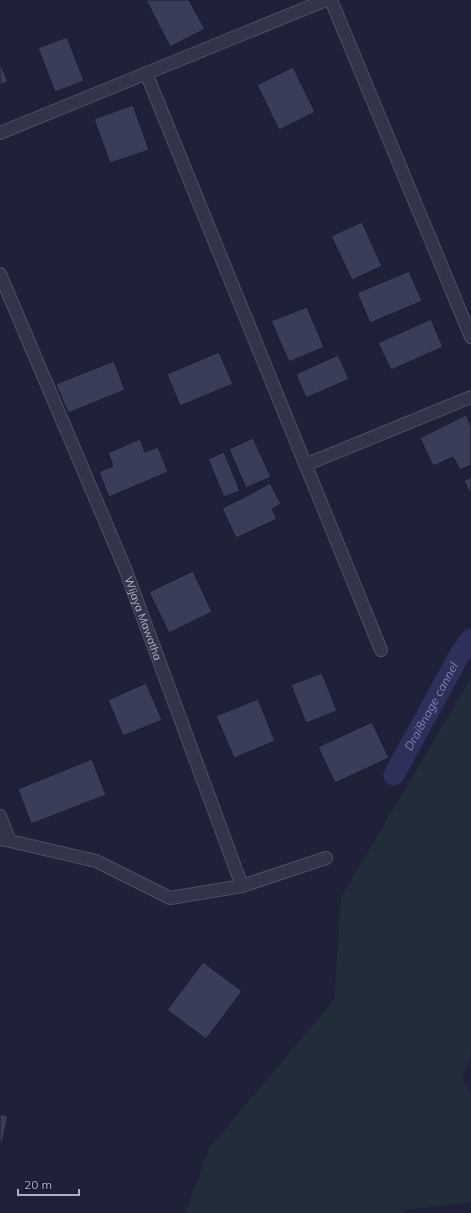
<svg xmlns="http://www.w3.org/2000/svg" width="471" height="1213" font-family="Mulish,sans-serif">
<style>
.green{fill:#212e3a}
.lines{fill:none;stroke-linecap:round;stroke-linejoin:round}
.canal{stroke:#2c305a;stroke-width:21}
.building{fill:#3a3d59;stroke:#1a1c2f}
.minor-casing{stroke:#4d4f64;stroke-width:14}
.minor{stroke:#323449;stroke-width:12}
.labels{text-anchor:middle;stroke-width:3;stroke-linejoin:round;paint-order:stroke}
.street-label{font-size:11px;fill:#acaec6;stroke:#181a2d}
.water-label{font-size:12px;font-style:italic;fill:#7a80b4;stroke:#181a2d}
</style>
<rect width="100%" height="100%" fill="#1f2138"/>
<path class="green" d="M471,678V1054L462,1078L471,1092V1202L406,1210L401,1213H185L187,1208L210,1147L334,1000L341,897Z"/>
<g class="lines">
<path class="canal" id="s1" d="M394,775L460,654L471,639"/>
</g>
<path class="building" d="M146,0H189L205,29L170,47Z
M67,37L84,81L55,92L38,48Z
M0,63L8,82L0,85Z
M293,67L315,112L279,130L257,85Z
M133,105L149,150L110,163L94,119Z
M362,222L382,266L352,280L331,236Z
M409,271L422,301L370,323L357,293Z
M307,307L324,347L289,362L271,321Z
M431,319L443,347L391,370L378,343Z
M219,352L233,384L180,406L167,374Z
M338,355L349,379L306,398L296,374Z
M114,361L125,390L68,413L56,384Z
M466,415L471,426V465L460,470L453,457L433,466L420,438Z
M253,438L271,477L246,488L229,449Z
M140,439L145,452L158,447L168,472L109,497L99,472L113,466L108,453Z
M224,452L240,491L224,497L208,459Z
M471,477V495L464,481Z
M270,483L281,504L272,509L277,519L236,538L222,508L245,497Z
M193,571L212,612L169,633L149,592Z
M322,673L337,711L306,723L291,685Z
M146,683L162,720L123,736L108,700Z
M258,699L275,741L234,758L216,716Z
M372,722L389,758L335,783L318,747Z
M92,759L106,795L31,824L18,789Z
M203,962L242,991L206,1039L167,1010Z
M0,1114L8,1116L2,1143L0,1142Z"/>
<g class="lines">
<g class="minor-casing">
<g id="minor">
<path d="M331,0L471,337"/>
<path d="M146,73L381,650"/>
<path d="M0,133L326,0"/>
<path id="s2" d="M0,274L124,566L242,886L326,858"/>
<path d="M305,465L471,397"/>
<path d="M0,816L10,841L0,839"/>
<path d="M10,841L96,861L170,898L242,886"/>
</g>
</g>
<use href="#minor" class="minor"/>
</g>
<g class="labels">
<g class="street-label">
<text dy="4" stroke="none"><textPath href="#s2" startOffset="373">Wijaya Mawatha</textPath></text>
</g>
<g class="water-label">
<text dy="4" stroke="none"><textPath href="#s1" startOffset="78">Drai8nage cannel</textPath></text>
</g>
</g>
<path d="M18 1189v6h61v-6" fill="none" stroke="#acaec6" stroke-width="2"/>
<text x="24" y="1189" font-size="12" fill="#acaec6" stroke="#181a2d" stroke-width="3" paint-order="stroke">20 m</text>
</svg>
